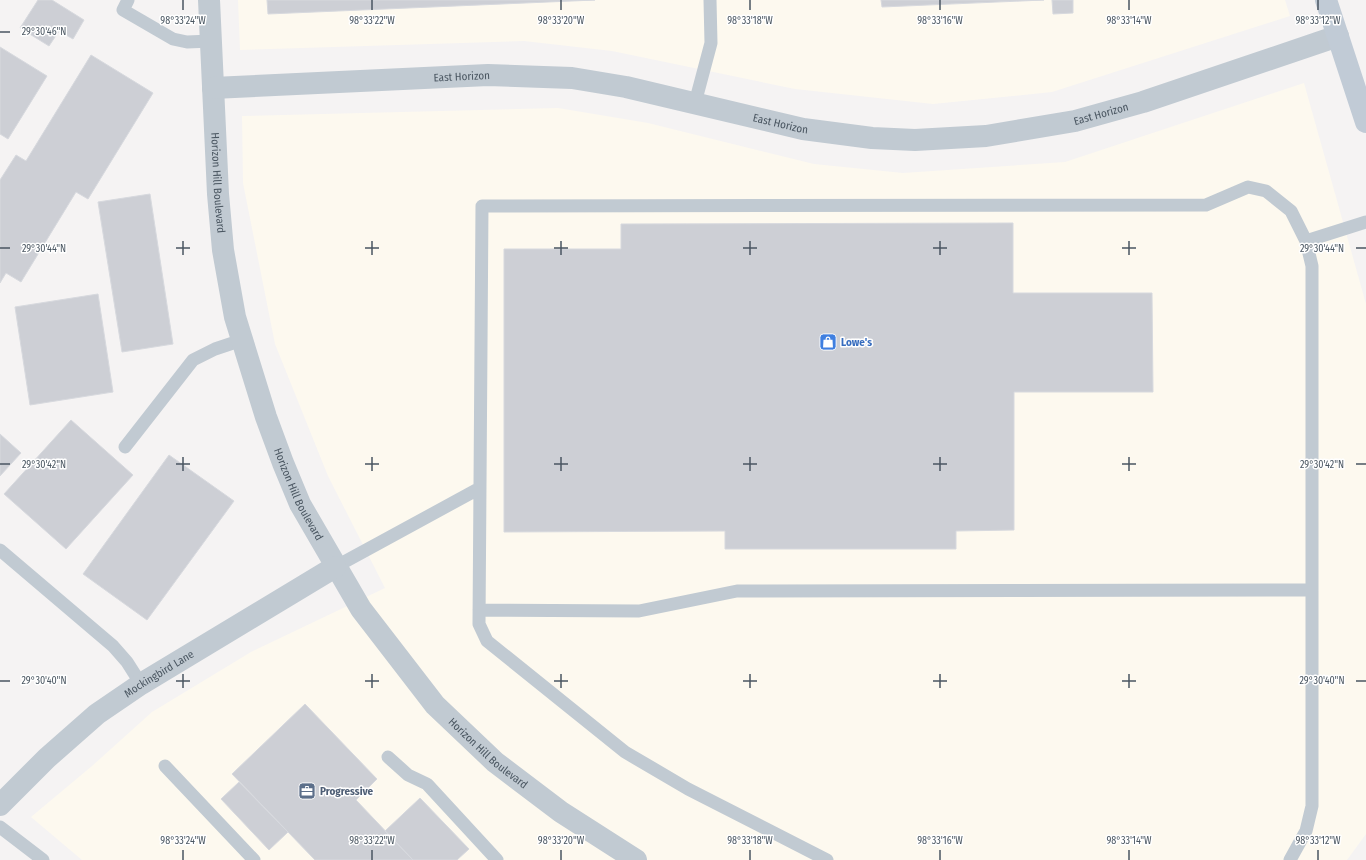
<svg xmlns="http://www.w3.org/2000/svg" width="1366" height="860" font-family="'Fira Sans Condensed',sans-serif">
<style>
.commercial{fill:#fdf9ef}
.building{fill:#cdcfd5;stroke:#d7d9de}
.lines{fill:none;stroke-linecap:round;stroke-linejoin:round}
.lane{stroke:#c1cad2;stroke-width:13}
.street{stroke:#c1cad2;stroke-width:22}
.secondary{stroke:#c1cbd6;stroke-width:22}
.ticks{fill:none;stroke:#4a5661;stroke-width:1.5}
.labels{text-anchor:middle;stroke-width:3;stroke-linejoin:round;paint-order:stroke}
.street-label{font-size:11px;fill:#4a5661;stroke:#fff}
.shop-label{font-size:11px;font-weight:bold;fill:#366cbe;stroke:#fff;text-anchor:start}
.service-label{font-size:11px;font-weight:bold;fill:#4e5e75;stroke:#fff;text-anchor:start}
.ticks-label{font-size:10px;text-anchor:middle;fill:#4a5661;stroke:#fff;stroke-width:3;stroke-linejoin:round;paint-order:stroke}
</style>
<rect width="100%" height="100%" fill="#f5f3f3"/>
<path class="commercial" d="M238,0H1285L1290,16L1052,92L933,104L795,89L612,51L524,41L240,50Z
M1304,83L1366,304V834L1347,860H82L31,817L92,766L152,712L251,652L385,588L328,476L275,344L243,183L242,116L558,108L648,123L814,164L903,173L1065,162Z"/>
<path class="building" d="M38,0H52L84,20L73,39L59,31L49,46L20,28Z
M267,0H595L268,14Z
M881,0H1044L882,7Z
M1052,0H1073V13L1053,14Z
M0,47L47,76L8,139L0,134Z
M91,55L153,93L88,199L76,192L21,282L6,273L0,283V180L16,155L26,161Z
M150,194L173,344L122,352L98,202Z
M1013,223V293H1152L1153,392H1014V530L956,531V549H725V531L504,532V249H621V224Z
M98,294L113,392L30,405L15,307Z
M71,420L133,475L66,549L4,494Z
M0,434L21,453L0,476Z
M169,455L234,501L147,620L83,574Z
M305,704L377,779L356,800L413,860H315L232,774Z
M239,782L288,832L269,850L221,799Z
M420,798L469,849L457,860H413L385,831Z"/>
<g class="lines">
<path class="lane" d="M128,0L123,10L173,39L187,42L211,41
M695,103L711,43L710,0
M1306,241L1366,222
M125,447L193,360L215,349L242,340
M0,550L113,646L127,662L141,684
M335,567L480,488
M479,610L639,611L737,591L1312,590
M388,757L408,775L427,784L497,860
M165,766L254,860
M0,827L43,860
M827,860L688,789L625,752L487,641L479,624L482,206L1206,205L1248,187L1266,191L1291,211L1306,241L1312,266V806L1306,831L1290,860"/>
<g class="street">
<path id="s1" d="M209,0L218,194L223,250L235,317L266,417L283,463L300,504L361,609L435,705L495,762L561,812L636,860"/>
<path id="s2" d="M213,88L488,75L572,78L626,87L803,129L872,138L915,140L986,136L1075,121L1143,102L1338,36"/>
<path id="s3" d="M0,805L47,758L97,714L141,684L335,567"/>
</g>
<path class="secondary" d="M1326,0L1366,122"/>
</g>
<path class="ticks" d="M183,0V10M372,0V10M561,0V10M750,0V10M940,0V10M1129,0V10M1318,0V10M0,32H10M183,241V255M372,241V255M561,241V255M750,241V255M940,241V255M1129,241V255M0,248H10M176,248H190M365,248H379M554,248H568M743,248H757M933,248H947M1122,248H1136M1356,248H1366M183,457V471M372,457V471M561,457V471M750,457V471M940,457V471M1129,457V471M0,464H10M176,464H190M365,464H379M554,464H568M743,464H757M933,464H947M1122,464H1136M1356,464H1366M183,674V688M372,674V688M561,674V688M750,674V688M940,674V688M1129,674V688M0,681H10M176,681H190M365,681H379M554,681H568M743,681H757M933,681H947M1122,681H1136M1356,681H1366M183,850V860M372,850V860M561,850V860M750,850V860M940,850V860M1129,850V860M1318,850V860"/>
<defs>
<g id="shop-square" transform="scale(0.9)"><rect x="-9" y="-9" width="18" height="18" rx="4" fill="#3f7fe0" stroke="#fff"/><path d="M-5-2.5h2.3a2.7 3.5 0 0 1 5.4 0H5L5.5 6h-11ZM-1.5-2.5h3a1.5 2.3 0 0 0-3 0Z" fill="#fff"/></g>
<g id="office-square" transform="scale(0.9)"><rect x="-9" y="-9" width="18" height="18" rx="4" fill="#5c6f8a" stroke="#fff"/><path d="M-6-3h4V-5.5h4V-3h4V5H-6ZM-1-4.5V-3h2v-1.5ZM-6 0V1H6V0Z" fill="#fff"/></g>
</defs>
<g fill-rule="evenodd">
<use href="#shop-square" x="828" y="342"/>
<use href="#office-square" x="307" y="791"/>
</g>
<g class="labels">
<g class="street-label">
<text dy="4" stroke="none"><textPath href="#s2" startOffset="249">East Horizon</textPath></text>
<text dy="4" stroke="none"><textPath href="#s2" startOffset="897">East Horizon</textPath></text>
<text dy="4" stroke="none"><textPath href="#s2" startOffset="573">East Horizon</textPath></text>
<text dy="4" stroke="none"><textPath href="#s1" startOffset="183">Horizon Hill Boulevard</textPath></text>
<text dy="4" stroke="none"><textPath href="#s1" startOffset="507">Horizon Hill Boulevard</textPath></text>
<text dy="4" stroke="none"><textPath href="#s3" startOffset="207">Mockingbird Lane</textPath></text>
<text dy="4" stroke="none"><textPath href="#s1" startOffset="831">Horizon Hill Boulevard</textPath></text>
</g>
<g class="shop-label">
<text x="841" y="346">Lowe's</text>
</g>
<g class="service-label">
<text x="320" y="795">Progressive</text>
</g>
</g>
<g class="ticks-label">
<text x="183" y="24">98°33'24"W</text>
<text x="372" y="24">98°33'22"W</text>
<text x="561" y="24">98°33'20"W</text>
<text x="750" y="24">98°33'18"W</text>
<text x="940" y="24">98°33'16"W</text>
<text x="1129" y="24">98°33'14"W</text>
<text x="1318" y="24">98°33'12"W</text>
<text x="44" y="35">29°30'46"N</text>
<text x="44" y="252">29°30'44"N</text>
<text x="1322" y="252">29°30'44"N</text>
<text x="44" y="468">29°30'42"N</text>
<text x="1322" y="468">29°30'42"N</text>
<text x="44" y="684">29°30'40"N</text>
<text x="1322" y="684">29°30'40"N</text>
<text x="183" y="844">98°33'24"W</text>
<text x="372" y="844">98°33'22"W</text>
<text x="561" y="844">98°33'20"W</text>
<text x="750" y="844">98°33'18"W</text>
<text x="940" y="844">98°33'16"W</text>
<text x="1129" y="844">98°33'14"W</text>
<text x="1318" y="844">98°33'12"W</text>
</g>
</svg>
